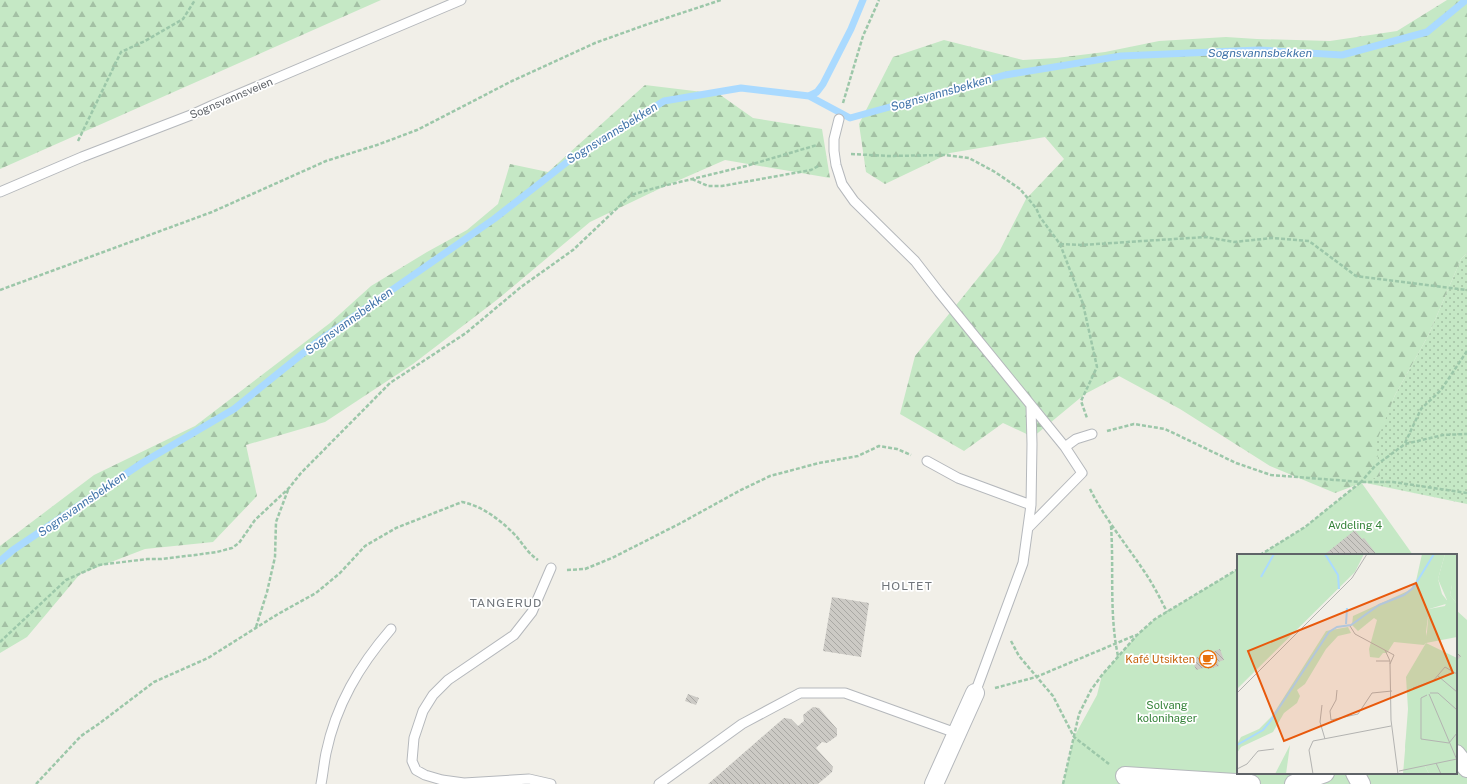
<svg xmlns="http://www.w3.org/2000/svg" width="1467" height="784" font-family="'Public Sans',sans-serif">
<style>
.grass{fill:url(#grass-dots)}
.forest{fill:url(#forest-firs)}
.garden{fill:#c5e8c5}
.lines{fill:none;stroke-linecap:round;stroke-linejoin:round}
.stream{stroke:#aadaff;stroke-width:7}
.building{fill:url(#building-back-hatch)}
.lane-casing{stroke:#b5b8bc;stroke-width:11}
.street-casing{stroke:#b5b8bc;stroke-width:20}
.path{stroke:#9cc7a9;stroke-width:2.5;stroke-dasharray:4 2;stroke-linecap:butt}
.lane{stroke:#fff;stroke-width:9}
.street{stroke:#fff;stroke-width:18}
.labels{text-anchor:middle;stroke-width:3.5;stroke-linejoin:round;paint-order:stroke}
.street-label{font-size:11px;fill:#5f6368;stroke:#fff}
.park-label{font-size:11px;fill:#348238;stroke:#fff}
.food-label{font-size:11px;fill:#c56008;stroke:#fff;text-anchor:end}
.water-label{font-size:12px;font-style:italic;fill:#4174aa;stroke:#fff}
.neighbourhood-label{font-size:12px;letter-spacing:1px;fill:#70757a;stroke:#fff}
.inset-river{fill:none;stroke:#aadaff;stroke-width:2}
.inset-road{fill:none;stroke:#b3b3b1;stroke-width:1}
.view{fill:#e8590c;fill-opacity:0.15;stroke:#e8590c;stroke-width:2}
.inset-edge{fill:none;stroke:#5f6368;stroke-width:2}
</style>
<defs>
<pattern id="grass-dots" width="8" height="8" patternUnits="userSpaceOnUse"><rect width="8" height="8" fill="#c5e8c5"/><path d="M2 2h.1M6 6h.1" fill="none" stroke="#a3c0a4" stroke-width="1.8" stroke-linecap="round"/></pattern>
<pattern id="forest-firs" width="22" height="20" patternUnits="userSpaceOnUse"><rect width="22" height="20" fill="#c5e8c5"/><path d="M5 1l3.5 6h-7zM16 11l3.5 6h-7z" fill="#a3c0a4"/></pattern>
<pattern id="building-back-hatch" width="6" height="6" patternUnits="userSpaceOnUse"><rect width="6" height="6" fill="#cccac5"/><path d="M-1 5l2 2M0 0l6 6M5-1l2 2" fill="none" stroke="#a9a8a4"/></pattern>
</defs>
<rect width="100%" height="100%" fill="#f1efe8"/>
<path class="grass" d="M1467,253V504L1361,482L1380,476L1375,443L1395,395L1429,334L1461,259Z"/>
<path class="forest" d="M0,0H381L0,169Z
M1447,0H1467V253L1461,259L1429,334L1395,395L1376,443L1380,476L1335,493L1270,466L1180,409L1119,376L1085,394L1033,437L1003,423L964,451L900,414L915,356L999,252L1026,199L1064,159L1045,137L950,153L885,184L866,172L859,124L893,57L944,40L1023,60L1056,58L1105,52L1159,41L1226,37L1257,39L1330,41L1397,31Z
M645,85L719,94L753,118L822,129L830,178L725,160L661,188L590,222L498,299L413,364L325,422L246,445L257,496L213,542L145,549L80,574L27,637L0,653V546L94,475L195,426L330,323L371,286L427,252L467,230L498,204L510,164L548,172Z"/>
<path class="garden" d="M1361,482L1413,555H1260L1305,527Z
M1238,569V773H1456V610L1467,620V784H1063L1074,737L1097,695L1102,675L1137,635L1155,619Z"/>
<g class="lines">
<path class="stream" d="M809,96L817,92L823,84L851,29L863,0
M0,561L13,550L142,463L234,409L317,342L494,219L571,159L664,101L741,88L809,96L850,118L1005,75L1121,56L1259,50L1342,55L1427,32L1466,0"/>
</g>
<path class="building" d="M1355,530L1362,539L1364,538L1377,555H1324Z
M832,597L869,603L861,657L823,651Z
M1220,649L1224,660L1218,662L1219,666L1208,669L1207,667L1196,670L1192,659Z
M1456,652L1461,656L1456,662Z
M688,694L699,698L696,705L685,701Z
M813,707L819,708L837,729V736L827,743L822,742L816,748L833,767L832,772L818,784H708L784,718L791,719L798,726L804,721L803,715Z"/>
<g class="lines">
<g class="lane-casing">
<path id="lane" d="M839,119L834,139V151L836,165L842,184L854,201L915,261L939,292L1065,447L1082,473L1029,527
M0,192L82,157L191,115L213,105L461,0
M1065,447L1076,439L1092,434
M927,461L958,478L1031,505L1023,563L975,693
M1031,505L1032,444L1031,407
M321,784C323,774 324,763 326,753C336,705 359,666 391,629
M551,784L529,779L464,783L442,780L425,775L416,770L412,761L414,738L423,711L433,695L448,680L514,635L532,612L551,568
M659,784L742,724L800,693H845L956,733"/>
</g>
<g class="street-casing">
<path id="street" d="M1456,754L1467,768
M1355,773L1361,784
M1125,776L1251,784
M934,784L975,693
M1294,784L1325,773"/>
</g>
<path class="path" d="M843,103L863,36L879,0
M78,141L121,52L145,41L183,19L195,0
M851,154L889,156L944,155L969,158L995,172L1020,189L1036,208L1040,217L1060,244L1083,304L1097,367L1081,401L1087,418
M692,179L708,186H722L811,170L820,165
M1060,244L1081,245L1206,237L1234,242L1272,238L1309,241L1356,276L1467,290
M0,290L212,212L326,161L377,145L417,130L512,81L595,43L648,24L721,0
M1107,431L1134,424L1165,429L1236,463L1271,475L1361,482L1375,466L1405,444L1443,435L1467,434
M1405,443L1421,409L1441,390L1467,351
M1090,489C1105,519 1126,544 1144,571C1153,584 1160,598 1167,612
M1111,526C1114,569 1109,614 1118,656
M1260,555L1305,527L1361,482H1393L1467,493
M567,570L585,569L612,558L679,524L739,491L770,476L819,463L858,456L879,446L897,449L911,455
M256,627L267,592L275,557L276,522L288,490
M1011,641L1019,656L1053,696L1074,737L1109,764
M0,642L66,580L99,565L147,559H161L195,555L217,552L232,548L239,543L255,520L289,488L301,473L390,383L466,333L521,287L573,250L631,195L655,188L746,166L817,145
M995,688L1036,677L1136,635
M36,784L81,736L100,723L154,682L208,658L278,614L316,593L340,573L365,546L396,528L462,502C483,506 503,522 517,537C524,546 529,554 538,560
M1063,784L1079,714L1091,690L1102,675L1137,635L1155,619L1238,569"/>
<use href="#lane" class="lane"/>
<use href="#street" class="street"/>
</g>
<defs>
<g id="cafe-ring" transform="scale(0.9)"><circle r="9.5" fill="#fff" stroke="#e8710a" stroke-width="1.5"/><path d="M-5.5-4.5H6V0H3Q3 3.5 0 3.5H-2.5Q-5.5 3.5-5.5 0ZM3-3.2v2h1.7v-2ZM-6 4.5H4V6H-6Z" fill="#e8710a"/></g>
</defs>
<g fill-rule="evenodd">
<use href="#cafe-ring" x="1208" y="659"/>
</g>
<g class="labels">
<g class="street-label">
<text transform="translate(231 98) rotate(-23)" y="4">Sognsvannsveien</text>
</g>
<g class="park-label">
<text x="1355" y="529">Avdeling 4</text>
<text x="1167" y="709">Solvang<tspan x="1167" dy="13">kolonihager</tspan></text>
</g>
<g class="food-label">
<text x="1195" y="663">Kafé Utsikten</text>
</g>
<g class="water-label">
<text x="1260" y="57">Sognsvannsbekken</text>
<text transform="translate(941 93) rotate(-16)" y="4">Sognsvannsbekken</text>
<text transform="translate(612 133) rotate(-32)" y="4">Sognsvannsbekken</text>
<text transform="translate(349 321) rotate(-36)" y="4">Sognsvannsbekken</text>
<text transform="translate(82 504) rotate(-35)" y="4">Sognsvannsbekken</text>
</g>
<g class="neighbourhood-label">
<text x="907" y="590">HOLTET</text>
<text x="506" y="607">TANGERUD</text>
</g>
</g>
<g transform="translate(1237 554)">
<rect width="220" height="220" fill="#f1efe8"/>
<path d="M208,0H212V23H220V31H215L213,41L220,50V83L189,89L192,55L208,52L210,46L201,25Z" fill="#c5e8c5"/>
<path d="M0,0H127L118,18L0,135ZM185,0H208L201,25L205,40L212,49L192,55L189,78L191,87L187,91L157,88L150,99H146L142,104L133,103L132,95L140,66L137,64L121,77L115,71L116,62L173,36L179,27ZM215,31H220V50L213,41ZM111,73L114,79L101,82L89,95L68,130L60,136L63,142L60,149L47,159L36,178L4,193L0,199V190L4,183L22,175L35,162L89,77ZM169,185L188,212L192,220H166ZM53,191L49,220H38Z" fill="#c5e8c5"/>
<path d="M212,0H220V23H212ZM189,89L220,104V220H192L188,212L168,194L171,155L169,123Z" fill="#c5e8c5"/>
<path class="inset-river" d="M88,0L101,21L102,35M24,23L37,0M109,70L110,54M0,191L26,176L32,169L92,78L100,73L114,71L142,51L167,41L176,34L197,0"/>
<path class="inset-road" d="M113,72L118,80L157,101L153,110L154,166L161,220M148,96L153,107M139,107H153V110M201,122L220,138M176,134L196,127L208,113L220,120M100,136L99,146L93,157L94,166L121,160L135,139L155,137M0,139L115,24L130,0M193,139H201L220,156M192,140L220,206M190,141L184,144V185L212,189L220,179M85,151L83,168L88,185M199,209L204,220M0,215L10,210L21,197L37,195M162,217L220,205M76,220L72,196L76,187L154,172"/>
<path class="view" d="M179,29L216,119L47,187L11,97Z"/>
<rect width="220" height="220" class="inset-edge"/>
</g>
</svg>
